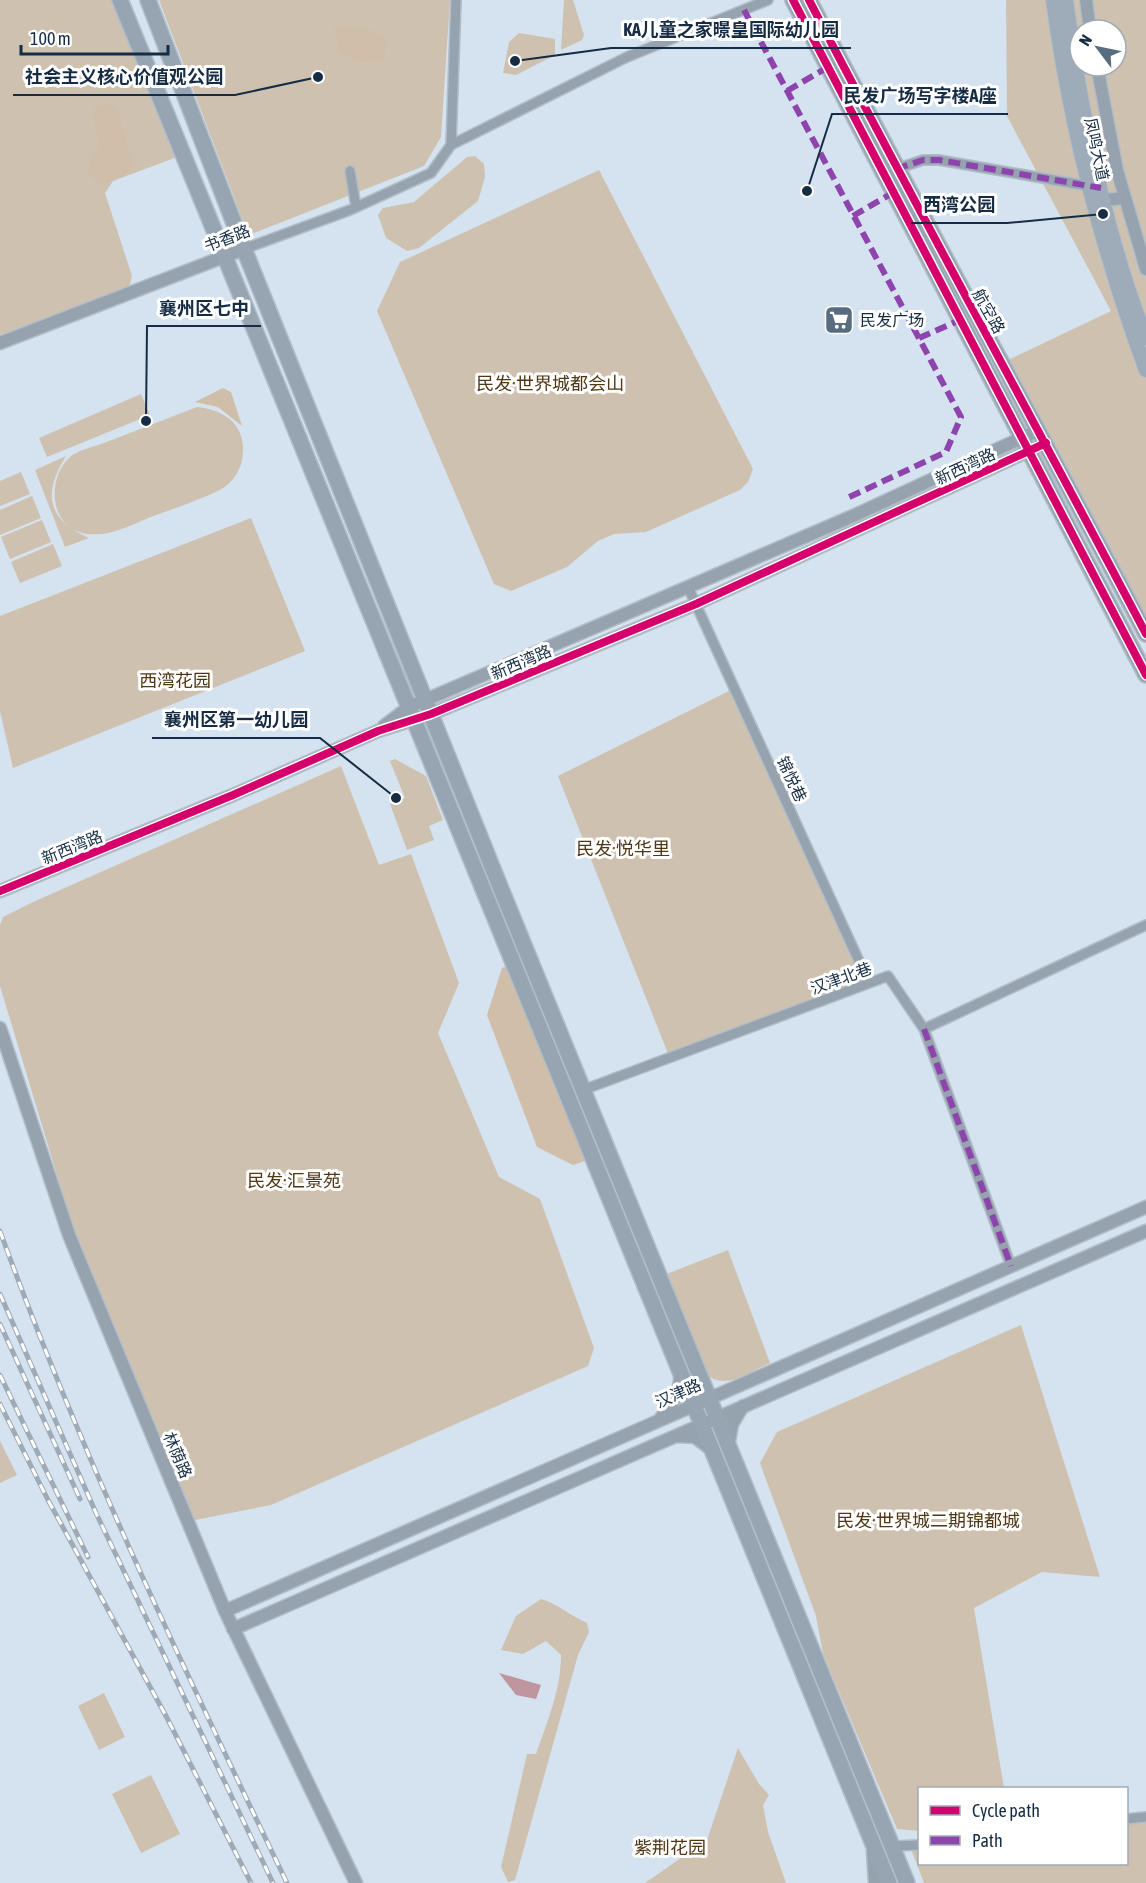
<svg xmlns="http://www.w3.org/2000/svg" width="1146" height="1883" font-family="'Asap Condensed','Noto Sans SC',sans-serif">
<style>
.green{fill:#cfc1af;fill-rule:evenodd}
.forest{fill:#d0bea8}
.water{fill:#bf959f}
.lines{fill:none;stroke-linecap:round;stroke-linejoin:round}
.minor-casing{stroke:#b1beca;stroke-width:12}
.tertiary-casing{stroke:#b1beca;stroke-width:15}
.secondary-casing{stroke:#b1beca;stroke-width:16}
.primary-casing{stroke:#b1beca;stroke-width:18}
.minor{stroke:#97a2af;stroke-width:9}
.tertiary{stroke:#97a2af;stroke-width:12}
.secondary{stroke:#9eabb9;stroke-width:14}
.primary{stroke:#97a5b3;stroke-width:15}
.rail-casing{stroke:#9eaab6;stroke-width:5}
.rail{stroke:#fff;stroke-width:3;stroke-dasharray:9;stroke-linecap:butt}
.quiet{stroke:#8e44ad;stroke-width:6;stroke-dasharray:12 6;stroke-linecap:butt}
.cycleway-casing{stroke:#fff;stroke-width:11}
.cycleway{stroke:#d6006c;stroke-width:8}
.labels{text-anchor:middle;stroke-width:6;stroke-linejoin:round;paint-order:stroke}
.street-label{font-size:16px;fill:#152c44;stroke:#fff}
.poi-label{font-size:16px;fill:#152c44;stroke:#fff;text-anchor:start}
.neighbourhood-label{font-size:18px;fill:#503715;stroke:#fff}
.leader{fill:none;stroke:#152c44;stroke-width:2}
.callout-dot{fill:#152c44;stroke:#fff;stroke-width:2}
.callout-label{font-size:18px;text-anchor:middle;font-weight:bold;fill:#152c44;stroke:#fff;stroke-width:6;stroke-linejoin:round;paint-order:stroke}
</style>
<rect width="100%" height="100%" fill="#d5e2ef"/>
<path class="green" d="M0,0H114L177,157L113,181L105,193L132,276L129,288L0,335Z
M159,0H450L441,137L424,166L254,233L243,221Z
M564,0H573L584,35L582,40L561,50Z
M1006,0H1146V637L1002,363L1111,311L1007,116ZM1080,30H1116V66H1080Z
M519,33L555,39V55L516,75L503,73L509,42Z
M475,156L484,164L485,177L478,201L419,248L407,251L386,238L378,215L383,208L414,202L467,157Z
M599,170L753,469L748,482L740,490L646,532L614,534L598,541L567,567L511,591L494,584L377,311L400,262Z
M141,394L150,415L47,457L39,438Z
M197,407C227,410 248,427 242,460C240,470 234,480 226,486C210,497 166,511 146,519C127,527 110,536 89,534C50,531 45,480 70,457C78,450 93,447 104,443C135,431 166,419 197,407Z
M66,456C43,493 46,519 89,538L65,547L35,470Z
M21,472L30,494L0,506V481Z
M32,496L41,518L0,535V510Z
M251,518L305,651L13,768L0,711V616Z
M42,520L51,542L10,559L1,537Z
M53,544L62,566L20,583L11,562Z
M733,689L865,981L669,1056L558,776Z
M395,759L426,776L443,820L429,826L434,840L407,850L390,804L405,798L390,761Z
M341,766L379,865L411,854L459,983L438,1033L499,1177L540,1199L594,1348L588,1366L271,1505L195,1520L79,1248L0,986V925L3,917L33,902Z
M728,1250L770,1363C743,1375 726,1392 701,1371L664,1275Z
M1021,1325L1100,1577L1042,1572L974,1608L1004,1788H920L919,1831L897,1829L823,1654L816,1616L760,1463L777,1432Z
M0,1441L17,1475L0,1483Z
M541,1599C557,1603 570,1616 587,1623L589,1632L578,1655L515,1880L508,1882L501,1867L527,1754H536C547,1722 561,1690 561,1655L546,1641L523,1654L501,1650L516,1616Z
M104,1693L125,1737L99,1750L78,1706Z
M738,1748L759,1784L769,1795L763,1805L768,1832L786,1883H645L707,1840Z
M151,1775L180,1834L141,1853L112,1794Z
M1146,1817V1883H924L910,1846L919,1845L920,1864H1126L1127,1819Z"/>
<path class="forest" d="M333,27L370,29L387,38L384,60L360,62L339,50Z
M107,104L117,109L133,164L127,174L104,185C76,173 93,163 99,143L93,117L94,107Z
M223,388L231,392L242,426L218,407L195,402Z
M513,962L594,1158L573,1165L537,1147L487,1015L502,968Z"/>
<path class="water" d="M499,1673L541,1685L536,1699L516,1695Z"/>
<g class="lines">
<g class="minor-casing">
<path id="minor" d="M451,145L627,57L768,0
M896,169L923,160H939L1094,187
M350,171L356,207
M244,249L350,210L431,173L451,145L456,0
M688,587L869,983
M924,1029L1011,1266
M583,1090L888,976L924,1029L1146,925
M1126,1819L1146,1817
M893,1846L920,1845"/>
</g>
<g class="tertiary-casing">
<path id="tertiary" d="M1086,0L1090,30
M1097,66L1117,170L1146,269
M1104,200L1125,198
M0,343L244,249
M384,726L409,707L853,516L1039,430
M0,891L233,795L378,731L431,714L696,604L1046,443
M0,1028L69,1235L225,1611L356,1883
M661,1418L678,1395L681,1372
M677,1436L695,1437L712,1450
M728,1447L732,1424L743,1406
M225,1611L1146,1207
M233,1629L1146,1231
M873,1851L875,1883"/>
</g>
<g class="secondary-casing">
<path id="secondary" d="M1053,0C1070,127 1102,250 1146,370
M1066,0C1081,114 1104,231 1146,338"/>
</g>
<g class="primary-casing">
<path id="primary" d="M120,0L889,1883
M148,0L244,249L501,889L907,1883
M793,0L1146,675
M809,0C919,213 1035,422 1146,634"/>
</g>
<use href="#minor" class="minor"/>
<use href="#tertiary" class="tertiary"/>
<use href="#secondary" class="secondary"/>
<use href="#primary" class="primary"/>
<g class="rail-casing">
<path id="rail" d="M0,1231C81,1455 184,1669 287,1883
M0,1294L96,1513L273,1883
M0,1324L80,1499
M0,1375L88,1557
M0,1404L48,1500L166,1716L251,1883"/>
</g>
<use href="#rail" class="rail"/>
<path class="quiet" d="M744,10L961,417L946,452L845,499
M787,91L828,67
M896,169L923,160H939L1101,188
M853,216L894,192
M919,338L960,320
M924,1029L1011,1266"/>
<g class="cycleway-casing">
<path id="cycleway" d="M793,0L1146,675
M809,0C919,213 1035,422 1146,634
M0,891L233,795L378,731L431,714L696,604L1046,443"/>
</g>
<use href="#cycleway" class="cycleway"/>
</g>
<defs>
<g id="supermarket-square" transform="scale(1.5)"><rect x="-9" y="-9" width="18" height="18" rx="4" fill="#586c80" stroke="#fff"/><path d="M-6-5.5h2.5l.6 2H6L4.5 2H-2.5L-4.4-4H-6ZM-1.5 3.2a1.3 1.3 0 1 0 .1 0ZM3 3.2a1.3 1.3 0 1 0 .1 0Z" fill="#fff"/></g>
</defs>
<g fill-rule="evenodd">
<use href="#supermarket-square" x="839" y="320"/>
</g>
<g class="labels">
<g class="street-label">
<text transform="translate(1097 149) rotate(78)" y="6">凤鸣大道</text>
<text transform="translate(227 238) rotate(-21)" y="6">书香路</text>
<text transform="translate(989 311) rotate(61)" y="6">航空路</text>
<text transform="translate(965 466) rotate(-25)" y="6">新西湾路</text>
<text transform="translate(521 662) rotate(-23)" y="6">新西湾路</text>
<text transform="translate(792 779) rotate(65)" y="6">锦悦巷</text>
<text transform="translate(72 847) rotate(-22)" y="6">新西湾路</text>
<text transform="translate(841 978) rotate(-20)" y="6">汉津北巷</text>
<text transform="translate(678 1393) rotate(-24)" y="6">汉津路</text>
<text transform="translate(178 1455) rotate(67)" y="6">林荫路</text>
</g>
<g class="poi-label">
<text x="860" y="326">民发广场</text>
</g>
<g class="neighbourhood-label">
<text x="550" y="390">民发·世界城都会山</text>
<text x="175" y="687">西湾花园</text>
<text x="623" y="855">民发·悦华里</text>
<text x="294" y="1187">民发·汇景苑</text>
<text x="928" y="1527">民发·世界城二期锦都城</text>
<text x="670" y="1854">紫荆花园</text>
</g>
</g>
<path class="leader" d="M515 61L611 48H851M318 77L235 95H13M807 191L832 114H1008M1103 214L1007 223H911M146 421L147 326H261M396 798L320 738H152"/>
<g class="callout-dot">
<circle cx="515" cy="61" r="6"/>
<circle cx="318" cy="77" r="6"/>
<circle cx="807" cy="191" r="6"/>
<circle cx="1103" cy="214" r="6"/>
<circle cx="146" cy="421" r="6"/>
<circle cx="396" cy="798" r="6"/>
</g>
<g class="callout-label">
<text x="731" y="36">KA儿童之家暻皇国际幼儿园</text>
<text x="124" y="83">社会主义核心价值观公园</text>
<text x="920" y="102">民发广场写字楼A座</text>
<text x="959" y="211">西湾公园</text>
<text x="204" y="315">襄州区七中</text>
<text x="236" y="726">襄州区第一幼儿园</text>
</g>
<rect x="918" y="1787" width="210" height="78" fill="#ffffff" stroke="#a1abb4" stroke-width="1.5"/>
<rect x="930" y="1806" width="30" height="9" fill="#d6006c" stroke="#a1abb4" stroke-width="1.5"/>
<text x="972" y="1817" font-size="18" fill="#152c44">Cycle path</text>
<rect x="930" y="1836" width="30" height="9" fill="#8e44ad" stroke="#a1abb4" stroke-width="1.5"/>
<text x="972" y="1847" font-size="18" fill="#152c44">Path</text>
<g transform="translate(1098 48) rotate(302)"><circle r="28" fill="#ffffff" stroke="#a1abb4" stroke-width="1.5"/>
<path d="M0-4.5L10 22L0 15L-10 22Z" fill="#586c80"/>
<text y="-9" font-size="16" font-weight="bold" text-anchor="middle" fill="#152c44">N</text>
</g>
<path d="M21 45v9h147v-9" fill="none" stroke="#152c44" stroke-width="3"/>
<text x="30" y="45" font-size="18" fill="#152c44" stroke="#ffffff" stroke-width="4.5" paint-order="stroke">100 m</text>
</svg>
